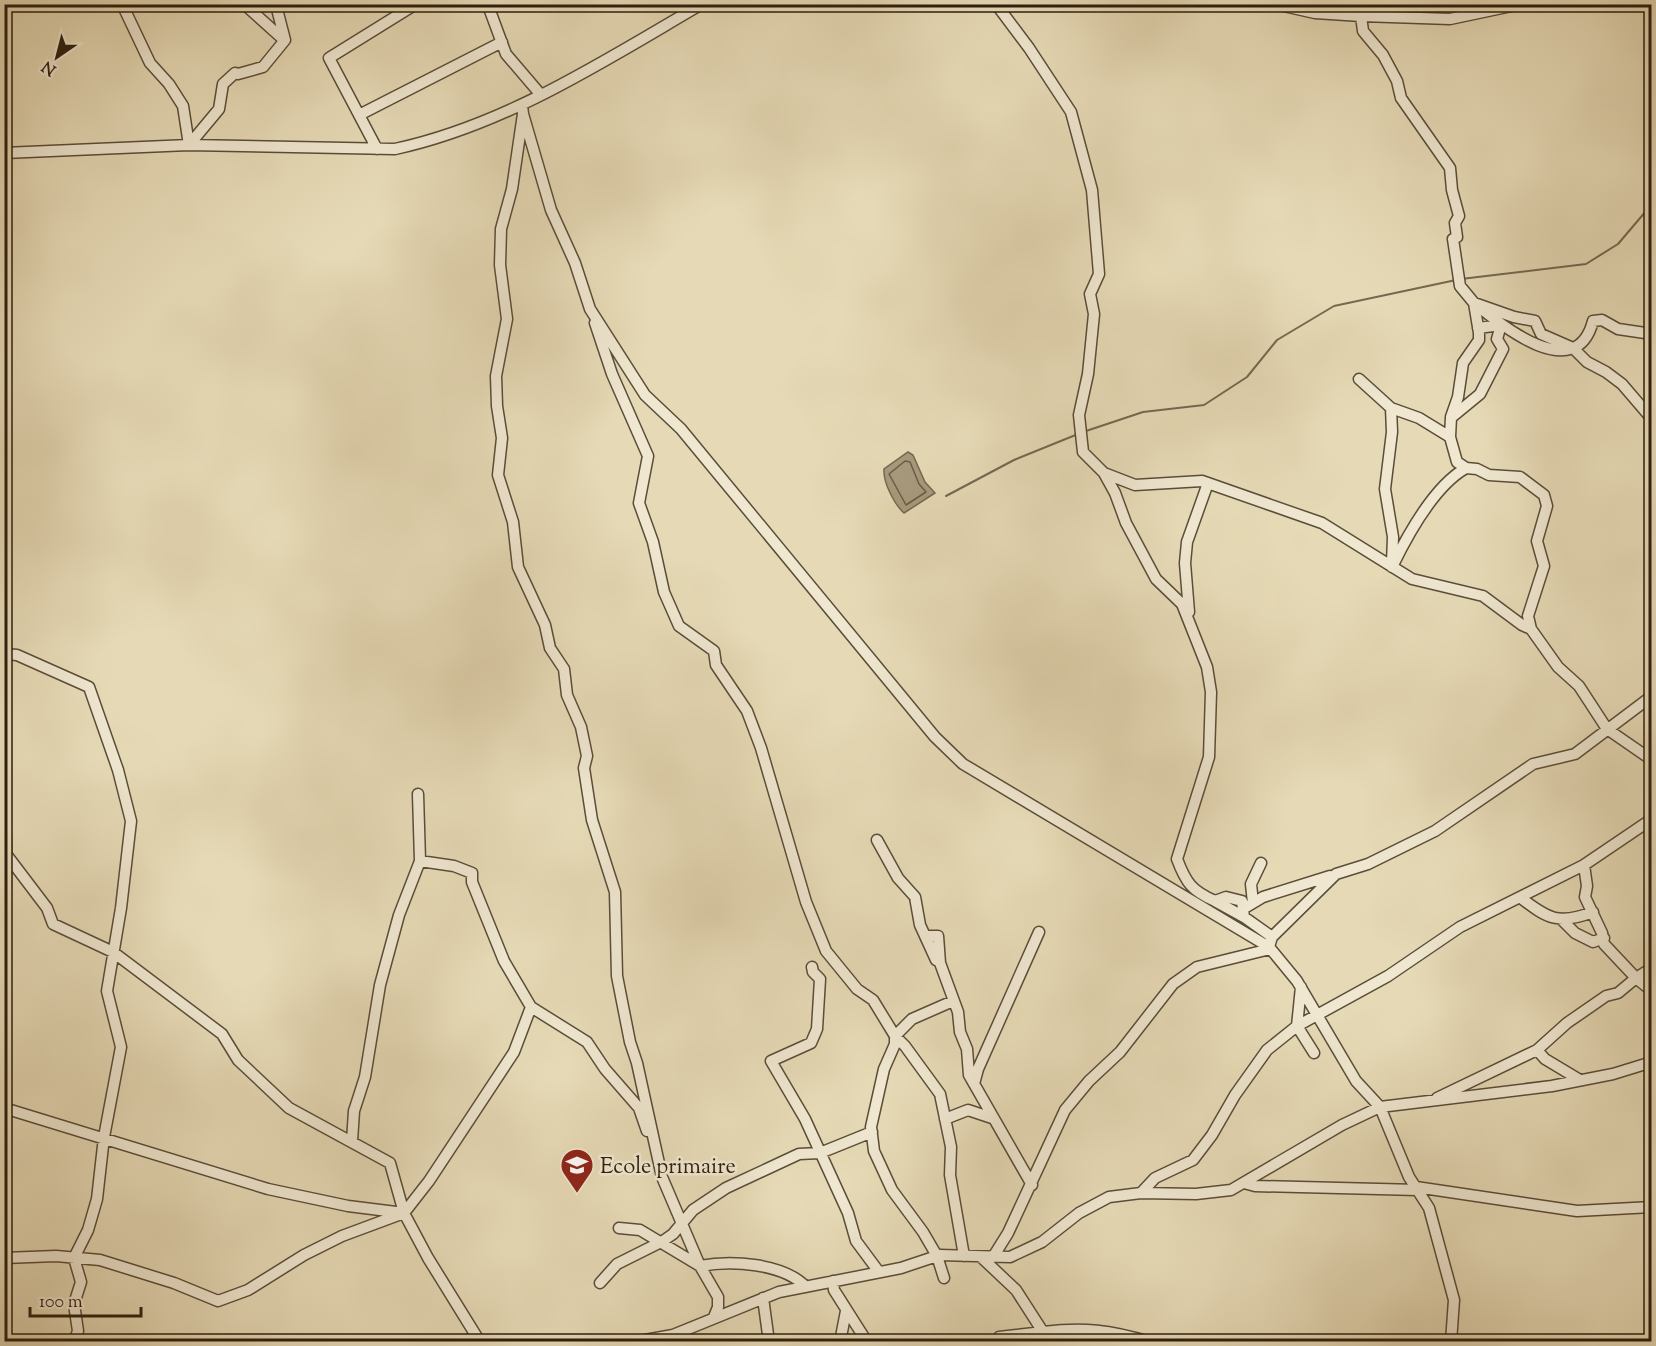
<svg xmlns="http://www.w3.org/2000/svg" width="1656" height="1346" font-family="'Sorts Mill Goudy',serif">
<style>
.water{fill:#a79a7d;stroke:#766851;stroke-width:1.5}
.lines{fill:none;stroke-linecap:round;stroke-linejoin:round}
.shore{stroke:#6a5c46;stroke-width:1.5}
.stream{stroke:#766851;stroke-width:2}
.minor-casing{stroke:#5a4d39;stroke-width:13}
.minor{stroke:#efe7d0;stroke-width:10}
.labels{text-anchor:middle;stroke-width:5;stroke-linejoin:round;paint-order:stroke}
.poi-label{font-size:22px;fill:#2c1e0f;stroke:#efe7d0;text-anchor:start}
</style>
<rect width="100%" height="100%" fill="#e6dab6"/>
<filter id="stains"><feTurbulence type="fractalNoise" baseFrequency=".00333" numOctaves="4"/><feColorMatrix values="0 0 0 0 .2 0 0 0 0 .09 0 0 0 0 .02 0 0 0 .5 -.17"/></filter>
<radialGradient id="worn" r=".72"><stop offset=".6" stop-color="#630" stop-opacity="0"/><stop offset="1" stop-color="#630" stop-opacity=".3"/></radialGradient>
<path class="water" d="M908,452L913,455L925,482L935,493L904,513C894,504 883,482 884,469Z"/>
<g class="lines">
<path class="shore" d="M905,461L910,462L919,484L926,492L906,505L889,474Z"/>
<path class="stream" d="M1461,279L1586,264L1618,244L1652,204
M1083,432L1143,412L1204,405L1247,377L1277,340L1334,306L1456,280
M946,496L1014,460L1078,434"/>
<g class="minor-casing">
<path id="minor" d="M122,4L150,63L169,84L183,106L189,145
M244,4L284,40
M485,4L489,8L506,54L541,95
M996,4L1029,48L1071,112L1092,190L1099,274L1090,294L1094,314L1088,374L1079,415L1083,452L1104,473L1115,493L1126,523L1156,579L1182,604L1207,667L1211,692L1209,757L1177,859C1186,883 1192,891 1215,901L1226,897L1242,901L1244,917L1272,937L1269,947
M1275,4L1315,13L1361,16L1363,31L1383,55L1397,81L1401,98L1450,168L1452,190L1459,216L1455,223L1457,237L1453,239L1460,286L1474,303L1479,333V340L1463,363L1458,397L1451,417L1450,437
M1361,16L1450,19L1521,4
M522,105L523,114L512,189L501,229L500,265L507,319L496,376L497,406L502,438L498,475L513,522L518,567L545,625L550,648L564,669L567,695L581,727L587,756L584,768L592,820L615,892L617,976L630,1042L637,1063L662,1177L700,1266L718,1297V1307L714,1317
M523,114L551,210L575,263L590,309L645,395L681,429L935,737L963,764L1269,947L1297,981L1356,1081L1380,1107L1409,1177L1429,1208L1454,1300L1451,1342
M359,115L502,42
M189,145L219,109L223,84L235,73L238,74L263,67L285,40L277,9
M377,149L329,58L416,4
M4,153L189,145L395,149C506,125 604,61 702,4
M595,323L612,374L648,456L639,503L653,542L664,592L679,626L714,651L716,665L747,711L761,748L806,902L826,951L857,989L873,1000L895,1036V1044L884,1069L871,1127L874,1151L892,1190L923,1232L937,1256L944,1278
M1652,334L1618,329L1602,320L1593,321C1576,386 1502,326 1474,303L1514,317L1535,321L1541,334L1573,348L1587,362L1606,372L1622,384L1652,419
M1359,379L1391,408L1419,418L1450,437L1457,462L1466,468C1434,486 1408,534 1392,567
M1391,408L1392,432L1385,489L1393,537L1392,563
M1452,417L1480,394L1503,349L1497,339L1501,325L1478,328
M1466,468L1477,469L1489,475L1520,477L1544,495L1547,506L1537,541L1544,566L1528,616L1531,629
M1104,473L1135,485L1202,481L1322,523L1412,579L1483,596L1522,625L1531,629L1558,667L1579,686L1607,729L1652,760
M1189,612L1185,563L1187,542L1208,483
M4,654L17,655L89,687L118,770L131,821L121,908L107,991L121,1047L104,1137L97,1199L88,1230L74,1258L81,1282L74,1304L78,1331L74,1342
M4,754L6,854L47,908L53,924L113,952L222,1034L238,1060L289,1108L390,1163L404,1213
M877,840L898,878L915,897L920,925L936,960
M420,861L454,866L472,873V882L504,961L531,1007L587,1042L605,1069L639,1108L647,1131
M1521,898C1548,919 1559,925 1593,912
M1215,901L1244,917
M1253,903L1251,884L1261,863
M1243,909L1263,897L1330,876
M1563,921L1575,933L1593,942L1604,938
M925,936H938L940,963L958,1012L960,1032L967,1049L969,1075L1032,1185
M1272,937L1336,874L1368,864L1435,831L1533,764L1575,754L1652,696
M812,967L813,972L820,979L817,1029L811,1043L771,1061L805,1119L848,1213L856,1241L879,1272
M1652,968L1636,978L1652,991
M1301,987L1297,1026L1388,976L1460,927L1584,865L1652,819
M953,1001L912,1019L895,1036L905,1046L940,1094L951,1147L950,1175L964,1256
M1537,1050L1545,1059L1580,1080
M974,1084L978,1069L1039,932
M1437,1098L1537,1050L1567,1023L1606,996L1618,993L1636,978L1604,944L1602,933L1585,897L1587,886L1584,865
M4,1108L268,1189L348,1206L404,1213L428,1258L480,1342
M945,1119L968,1110L992,1118
M352,1141L354,1111L365,1077L380,985L399,915L420,861L418,794
M1244,1183L1255,1186L1418,1190
M1416,1187L1577,1211L1652,1207
M1141,1193L1155,1178L1193,1160L1212,1135L1235,1095L1267,1050L1297,1026L1314,1053
M619,1228L640,1230L700,1266C731,1260 783,1263 806,1287
M981,1257L1016,1290L1043,1332L999,1337
M993,1257L1008,1233L1065,1110L1089,1081L1120,1052L1173,984L1197,967L1270,949
M4,1258L56,1256L100,1260L174,1283L218,1301L248,1290L304,1255L342,1236L404,1213L429,1181L514,1052L531,1007
M833,1281L834,1290L867,1342
M600,1283L617,1264L663,1241L673,1234L693,1210L726,1188L799,1154L820,1153L872,1132
M763,1298L769,1342
M1043,1332C1084,1327 1110,1330 1150,1342
M634,1342L673,1335L779,1292L901,1268L940,1255L1010,1257L1042,1242L1079,1213L1109,1197L1141,1193L1196,1194L1231,1190L1342,1125L1380,1107L1552,1086L1613,1074L1652,1062
M840,1342L846,1311"/>
</g>
<use href="#minor" class="minor"/>
</g>
<defs>
<g id="school-pin" transform="scale(1.725)"><path d="M0 17L-7.5 6A9.5 9.5 0 1 1 7.5 6Z" fill="#8f2418" stroke="#efe7d0"/><path d="M0-5L7-2L0 1L-7-2ZM-4 1L0 2.5L4 1V4Q0 6-4 4Z" fill="#fff"/></g>
</defs>
<g fill-rule="evenodd">
<use href="#school-pin" x="577" y="1165"/>
</g>
<g class="labels">
<g class="poi-label">
<text x="600" y="1173">Ecole primaire</text>
</g>
</g>
<rect width="1656" height="1346" fill="none" stroke="#e6dab6" stroke-width="24"/>
<rect x="6" y="6" width="1644" height="1334" fill="none" stroke="#2c1e0f" stroke-width="3"/>
<rect x="12" y="12" width="1632" height="1322" fill="none" stroke="#2c1e0f" stroke-width="1.5"/>
<g transform="translate(57 57) rotate(215)" stroke="#efe7d0" stroke-width="4.5" paint-order="stroke">
<path d="M0-4.5L10 22L0 15L-10 22Z" fill="#2c1e0f"/>
<text y="-9" font-size="16" font-weight="bold" text-anchor="middle" fill="#2c1e0f">N</text>
</g>
<path d="M30 1307v9h111v-9" fill="none" stroke="#2c1e0f" stroke-width="3"/>
<text x="39" y="1307" font-size="18" fill="#2c1e0f" stroke="#efe7d0" stroke-width="4.5" paint-order="stroke">100 m</text>
<rect width="100%" height="100%" filter="url(#stains)"/>
<rect width="100%" height="100%" fill="url(#worn)"/>
</svg>
